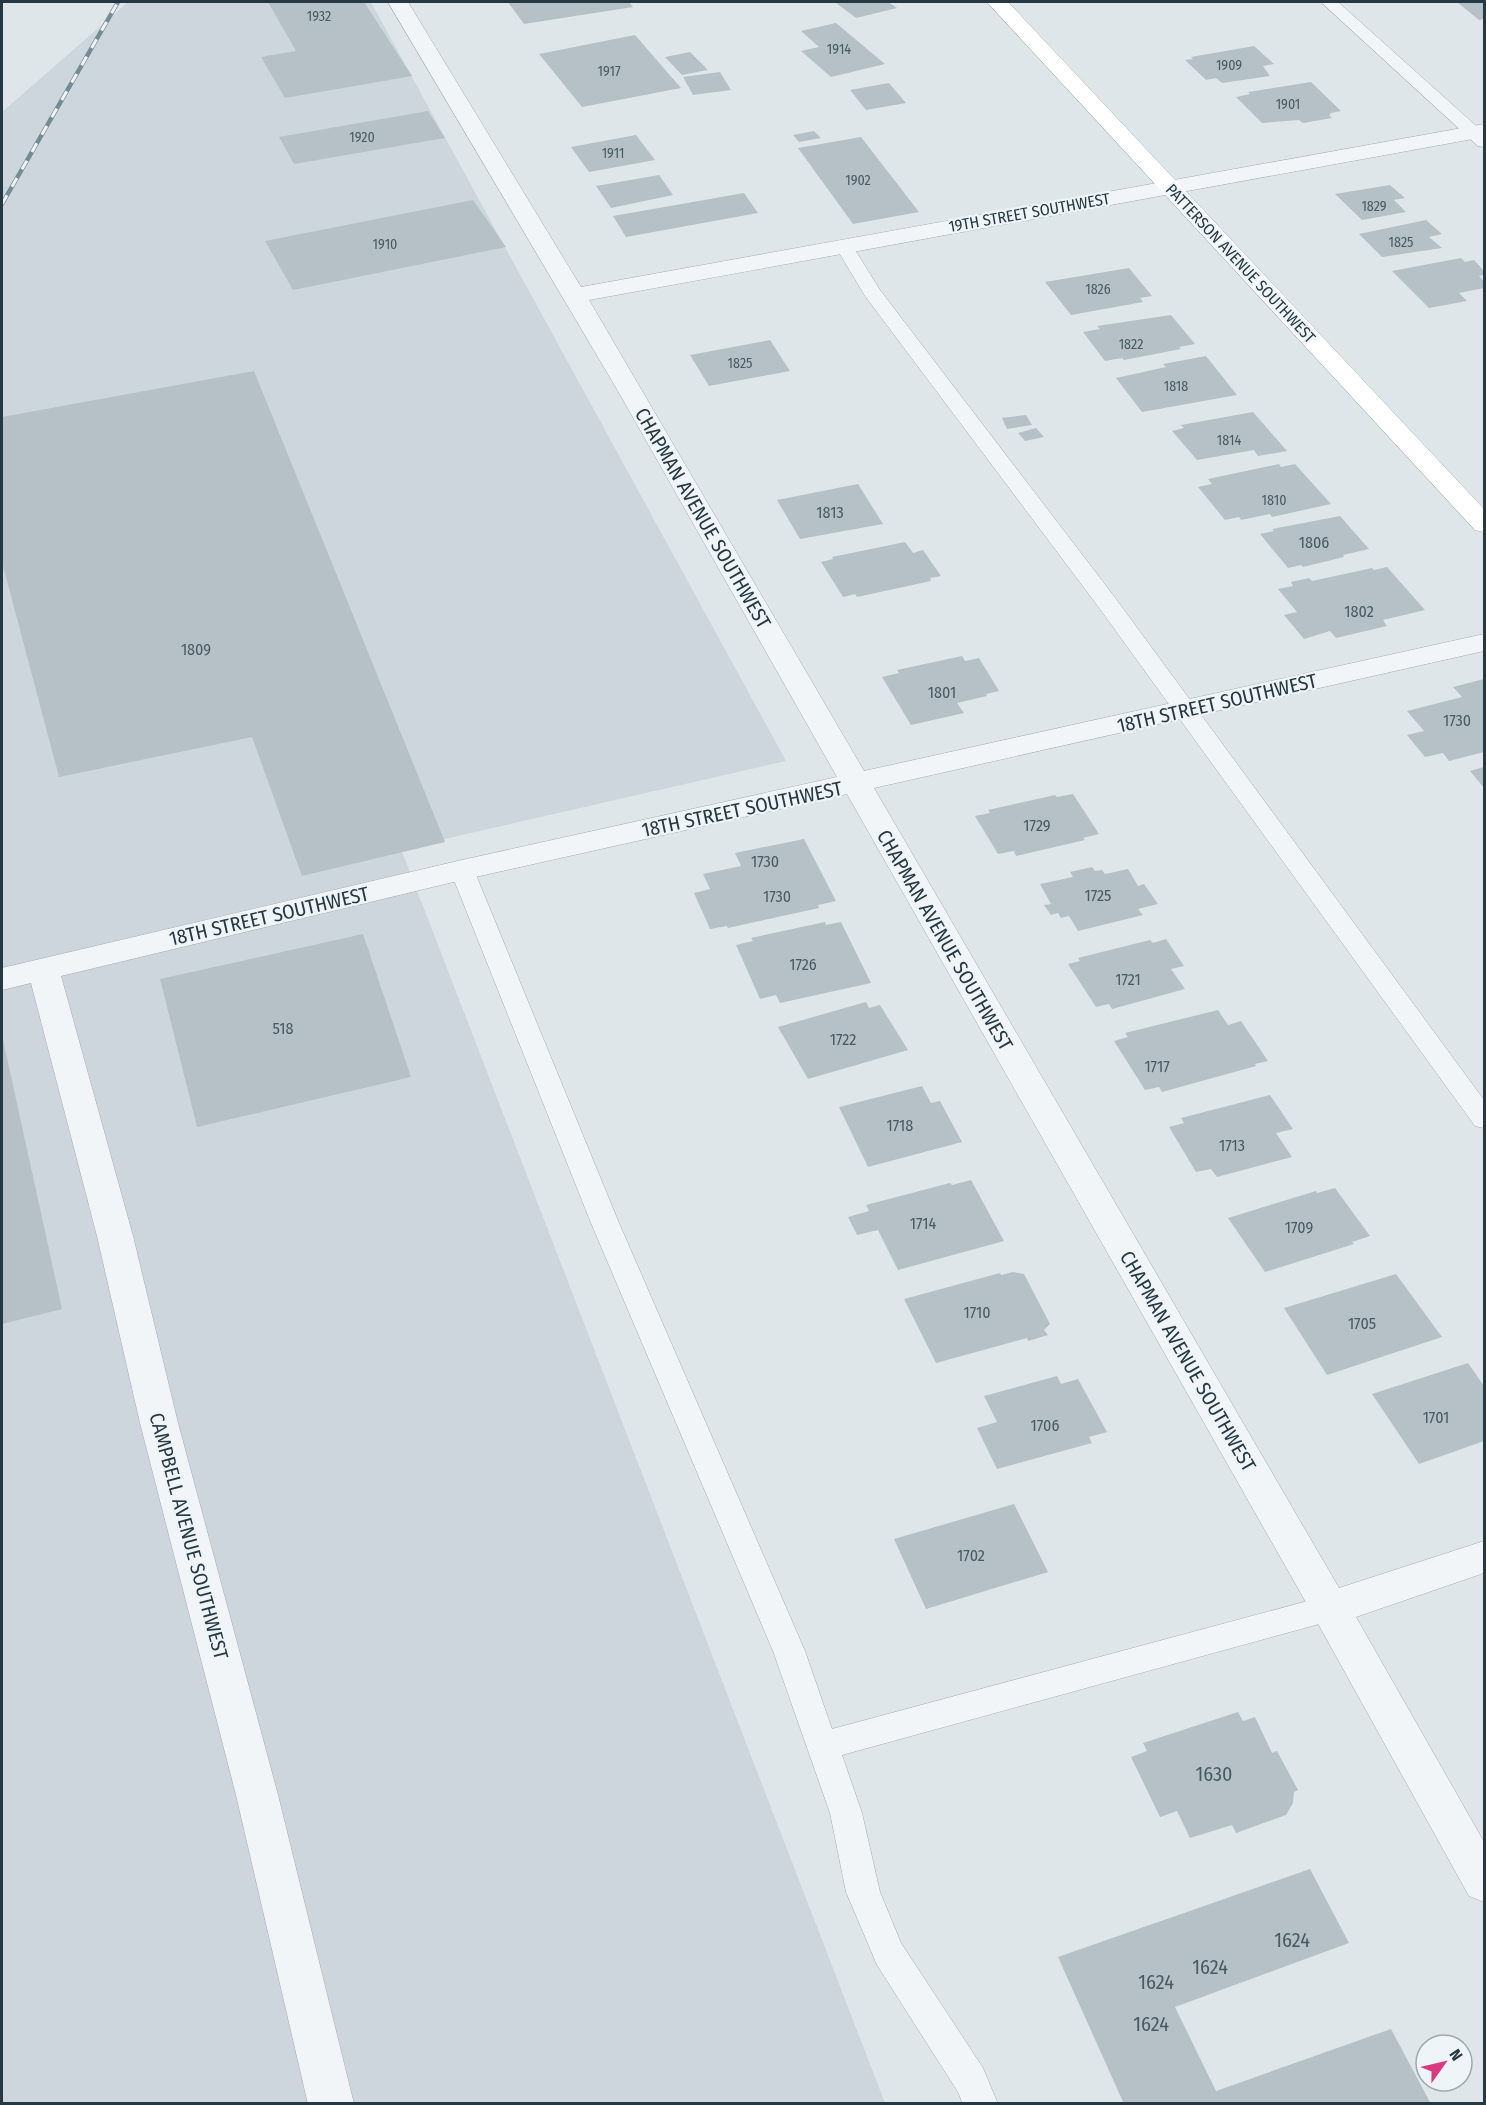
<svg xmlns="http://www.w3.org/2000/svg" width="1486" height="2105" font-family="'Fira Sans Condensed',sans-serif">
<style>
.built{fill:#ccd6dc}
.building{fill:#b5c1c7}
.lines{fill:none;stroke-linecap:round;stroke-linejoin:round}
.service-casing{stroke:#a4aeb4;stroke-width:1}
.minor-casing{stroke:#a4aeb4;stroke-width:1}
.secondary-casing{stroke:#a4aeb4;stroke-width:1}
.service{fill:#f2f5f7;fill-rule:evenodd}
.minor{fill:#f2f5f7;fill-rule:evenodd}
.secondary{fill:#fff;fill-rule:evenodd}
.rail-casing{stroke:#778b94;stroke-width:4.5}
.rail{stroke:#eef4f7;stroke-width:3;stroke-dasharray:10;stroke-linecap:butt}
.labels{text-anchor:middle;stroke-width:4.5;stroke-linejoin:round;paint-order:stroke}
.far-number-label{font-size:14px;fill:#4a5a63}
.far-street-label{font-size:16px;fill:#263842;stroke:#eef4f7}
.number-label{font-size:16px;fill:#4a5a63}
.street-label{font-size:20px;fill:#263842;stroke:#eef4f7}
.near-number-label{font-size:20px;fill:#4a5a63}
</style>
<rect width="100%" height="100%" fill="#dfe6e9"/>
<path class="built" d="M128,2H371L786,761L401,849L885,2103H2V112Z"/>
<path class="building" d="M268,2H364L412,76L285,98L261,57L296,51Z
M508,2H629L633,7L524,24Z
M835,2H888L897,8L856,18Z
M1457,2H1484V19L1479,20Z
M836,23L885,64L831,77L801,51L819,47L801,31Z
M635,35L681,88L582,107L539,54Z
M1254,46L1274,64L1263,66L1270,76L1222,83L1216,78L1206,80L1185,60L1193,59L1191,57Z
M690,52L708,70L682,75L665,57Z
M720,72L731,90L693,95L683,77Z
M1311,82L1341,111L1331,113L1329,115L1332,118L1303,123L1299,120L1262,123L1236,97L1250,94L1248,92Z
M889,83L906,103L866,110L850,90Z
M428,111L445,138L294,164L279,137Z
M814,131L821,138L799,142L793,135Z
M636,135L655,160L589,172L571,147Z
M861,137L919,212L853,224L798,148Z
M659,175L673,195L611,208L596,186Z
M1390,185L1405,198L1394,200L1406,212L1362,220L1335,194Z
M744,193L758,213L626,237L613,216Z
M473,200L506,247L293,290L265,241Z
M1426,220L1442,234L1429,237L1442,248L1382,257L1359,234Z
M1461,258L1465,262L1474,260L1484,271V275L1479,276L1484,281V288L1459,293L1467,301L1429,308L1392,271Z
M1129,268L1152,296L1140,298L1143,302L1071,315L1045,282Z
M1171,315L1195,344L1179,347L1181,349L1124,360L1122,358L1105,361L1083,332L1100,329L1097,326Z
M770,340L790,371L709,386L690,355Z
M1206,356L1237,395L1142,412L1116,378L1166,367L1163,364Z
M254,371L445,842L302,876L252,737L59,777L2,562V417Z
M1253,412L1287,451L1258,456L1254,450L1197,460L1172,431L1184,428L1181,425Z
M1026,415L1032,425L1007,429L1002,418Z
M1036,428L1044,437L1025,441L1018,433Z
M1279,464L1281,467L1295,464L1331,504L1272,517L1270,514L1241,520L1239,517L1225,520L1198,487L1212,484L1208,479Z
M858,484L883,524L800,539L777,500Z
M1340,516L1369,549L1343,555L1344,557L1303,567L1301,565L1288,568L1260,534L1274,531L1272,529Z
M905,542L913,553L923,550L941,576L930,578L931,581L857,597L855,594L843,597L821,562L833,559L832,557Z
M1387,567L1425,610L1383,620L1387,626L1336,638L1330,631L1304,639L1284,615L1297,612L1278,589L1293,586L1291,582L1309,578L1312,581L1372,568L1374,570Z
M962,656L965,661L979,658L999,691L986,694L987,696L957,703L964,713L911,725L882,677L899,673L897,670Z
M1484,679V752L1449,761L1443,753L1425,757L1407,735L1424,731L1407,711L1462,697L1453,687Z
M1484,767V788L1470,771Z
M1073,794L1099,834L1083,838L1085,840L1016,856L1014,851L998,854L975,816L990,813L988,810L1055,795L1057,797Z
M804,839L836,901L818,905L819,908L728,928L727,926L710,929L694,893L710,889L703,874L741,866L735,853Z
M1092,867L1095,871L1102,870L1105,874L1128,869L1138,886L1144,884L1158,904L1138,909L1143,915L1078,931L1069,916L1061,918L1058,913L1051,915L1044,905L1051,904L1040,884L1073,877L1070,872Z
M825,922L826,925L841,922L871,983L780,1003L776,995L760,999L736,945L753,941L751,938Z
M363,934L411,1077L197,1127L160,979Z
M1166,939L1184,966L1171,969L1185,989L1112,1009L1109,1004L1096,1007L1068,964L1080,961L1078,958L1150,940L1153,943Z
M866,1002L869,1008L880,1005L908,1050L808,1079L778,1027Z
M1218,1010L1228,1025L1241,1021L1268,1061L1255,1064L1256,1066L1162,1092L1159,1087L1145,1090L1114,1041L1128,1037L1125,1033Z
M2,1035L62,1309L2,1324Z
M922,1086L931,1103L940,1101L962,1142L868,1167L839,1107Z
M1270,1095L1293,1129L1276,1133L1292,1157L1217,1177L1211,1169L1196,1172L1169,1127L1184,1123L1181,1118Z
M971,1180L1004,1241L898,1270L878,1230L857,1235L848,1217L869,1211L866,1205L950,1183L952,1185Z
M1335,1188L1370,1236L1352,1242L1354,1244L1265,1272L1228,1218L1316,1191L1317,1193Z
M1013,1272L1024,1274L1050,1324L1044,1330L1048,1335L1028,1341L1027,1338L936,1363L904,1299L1000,1273L1001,1275Z
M1396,1274L1442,1337L1327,1375L1284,1308Z
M1468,1363L1484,1386V1441L1419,1464L1372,1394Z
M1057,1376L1061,1384L1078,1379L1107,1432L1089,1437L1092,1443L997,1469L977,1428L997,1422L984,1396Z
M1014,1504L1048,1572L926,1609L894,1539Z
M1238,1712L1243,1721L1255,1717L1272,1753L1277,1751L1298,1790L1294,1792L1293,1803L1286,1815L1236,1833L1232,1825L1190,1838L1177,1811L1160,1817L1131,1757L1147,1751L1143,1743Z
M1310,1869L1349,1943L1175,2007L1216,2091L1391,2029L1431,2104H1124L1058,1957Z"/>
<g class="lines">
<g class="service-casing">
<path id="service" d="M1321,2H1338L1484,133V147L1478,146Z
M844,241L850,242L880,290L1113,595L1484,1100V1128L1475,1126L1097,605L865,296L835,246L838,242Z
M462,862L470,864L474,870L619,1223L805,1651L832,1729L1330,1595L1341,1599L1345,1608L1341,1617L1330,1621L842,1755L862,1813L880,1892L901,1943L983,2068L998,2104H963L958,2092L877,1965L846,1892L830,1813L773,1651L591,1223L450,870L454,864Z"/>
</g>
<g class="minor-casing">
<path id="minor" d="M388,2H408L581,287L1484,124V137L589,300L864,771L1484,634V651L874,788L1339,1588L1484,1541V1573L1356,1617L1484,1842V1902L1469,1896L1316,1620L847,794L462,880L61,976L133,1236L178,1423L278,1795L354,2104H308L236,1795L140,1423L97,1236L31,983L2,990V968L462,860L837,777L618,391Z"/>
</g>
<g class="secondary-casing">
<path id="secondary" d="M987,2H1008L1484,509V532L1475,530Z"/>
</g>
<use href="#service" class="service"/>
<use href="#minor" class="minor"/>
<use href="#secondary" class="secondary"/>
<g class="rail-casing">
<path id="rail" d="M2,204L118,2"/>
</g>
<use href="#rail" class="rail"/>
</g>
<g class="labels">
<g class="far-number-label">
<text x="319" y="21">1932</text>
<text x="839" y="54">1914</text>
<text x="1229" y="70">1909</text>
<text x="609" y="76">1917</text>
<text x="1288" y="109">1901</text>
<text x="362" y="142">1920</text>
<text x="613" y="158">1911</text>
<text x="858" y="185">1902</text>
<text x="1374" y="211">1829</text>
<text x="1401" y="247">1825</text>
<text x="385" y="249">1910</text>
<text x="1098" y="294">1826</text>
<text x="1131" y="349">1822</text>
<text x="740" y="368">1825</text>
<text x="1176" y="391">1818</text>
<text x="1229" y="445">1814</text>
<text x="1274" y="505">1810</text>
</g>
<g class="far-street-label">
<text transform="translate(1029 212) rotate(-10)" y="6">19TH STREET SOUTHWEST</text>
<text transform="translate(1241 263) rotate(47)" y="6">PATTERSON AVENUE SOUTHWEST</text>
</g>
<g class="number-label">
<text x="830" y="518">1813</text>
<text x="1314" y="548">1806</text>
<text x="1359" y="617">1802</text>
<text x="196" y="655">1809</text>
<text x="942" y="698">1801</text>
<text x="1457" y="726">1730</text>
<text x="1037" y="831">1729</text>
<text x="765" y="867">1730</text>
<text x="1098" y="901">1725</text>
<text x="777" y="902">1730</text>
<text x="803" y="970">1726</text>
<text x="1128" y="985">1721</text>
<text x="283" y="1034">518</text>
<text x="843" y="1045">1722</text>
<text x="1157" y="1072">1717</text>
<text x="900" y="1131">1718</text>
<text x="1232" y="1151">1713</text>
<text x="923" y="1229">1714</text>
<text x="1299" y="1233">1709</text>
<text x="977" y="1318">1710</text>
<text x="1362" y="1329">1705</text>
<text x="1436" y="1423">1701</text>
<text x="1045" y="1431">1706</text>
<text x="971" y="1561">1702</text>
</g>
<g class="street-label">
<text transform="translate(703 518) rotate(60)" y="7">CHAPMAN AVENUE SOUTHWEST</text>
<text transform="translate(1217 703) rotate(-13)" y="7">18TH STREET SOUTHWEST</text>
<text transform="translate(742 809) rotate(-12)" y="7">18TH STREET SOUTHWEST</text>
<text transform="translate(269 916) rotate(-13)" y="7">18TH STREET SOUTHWEST</text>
<text transform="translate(945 940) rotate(60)" y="7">CHAPMAN AVENUE SOUTHWEST</text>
<text transform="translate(1188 1361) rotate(60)" y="7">CHAPMAN AVENUE SOUTHWEST</text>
<text transform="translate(189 1536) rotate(75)" y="7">CAMPBELL AVENUE SOUTHWEST</text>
</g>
<g class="near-number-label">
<text x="1214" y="1781">1630</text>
<text x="1292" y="1947">1624</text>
<text x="1210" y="1974">1624</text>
<text x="1156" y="1989">1624</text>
<text x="1151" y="2031">1624</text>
</g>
</g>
<rect width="1486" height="2105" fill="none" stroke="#263842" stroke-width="6"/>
<g transform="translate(1444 2063) rotate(56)"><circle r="28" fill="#eef4f7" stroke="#9ea9af" stroke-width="1.5"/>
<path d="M0-4.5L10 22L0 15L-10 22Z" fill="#da3881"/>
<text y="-9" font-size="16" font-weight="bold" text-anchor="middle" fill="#263842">N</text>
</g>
</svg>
